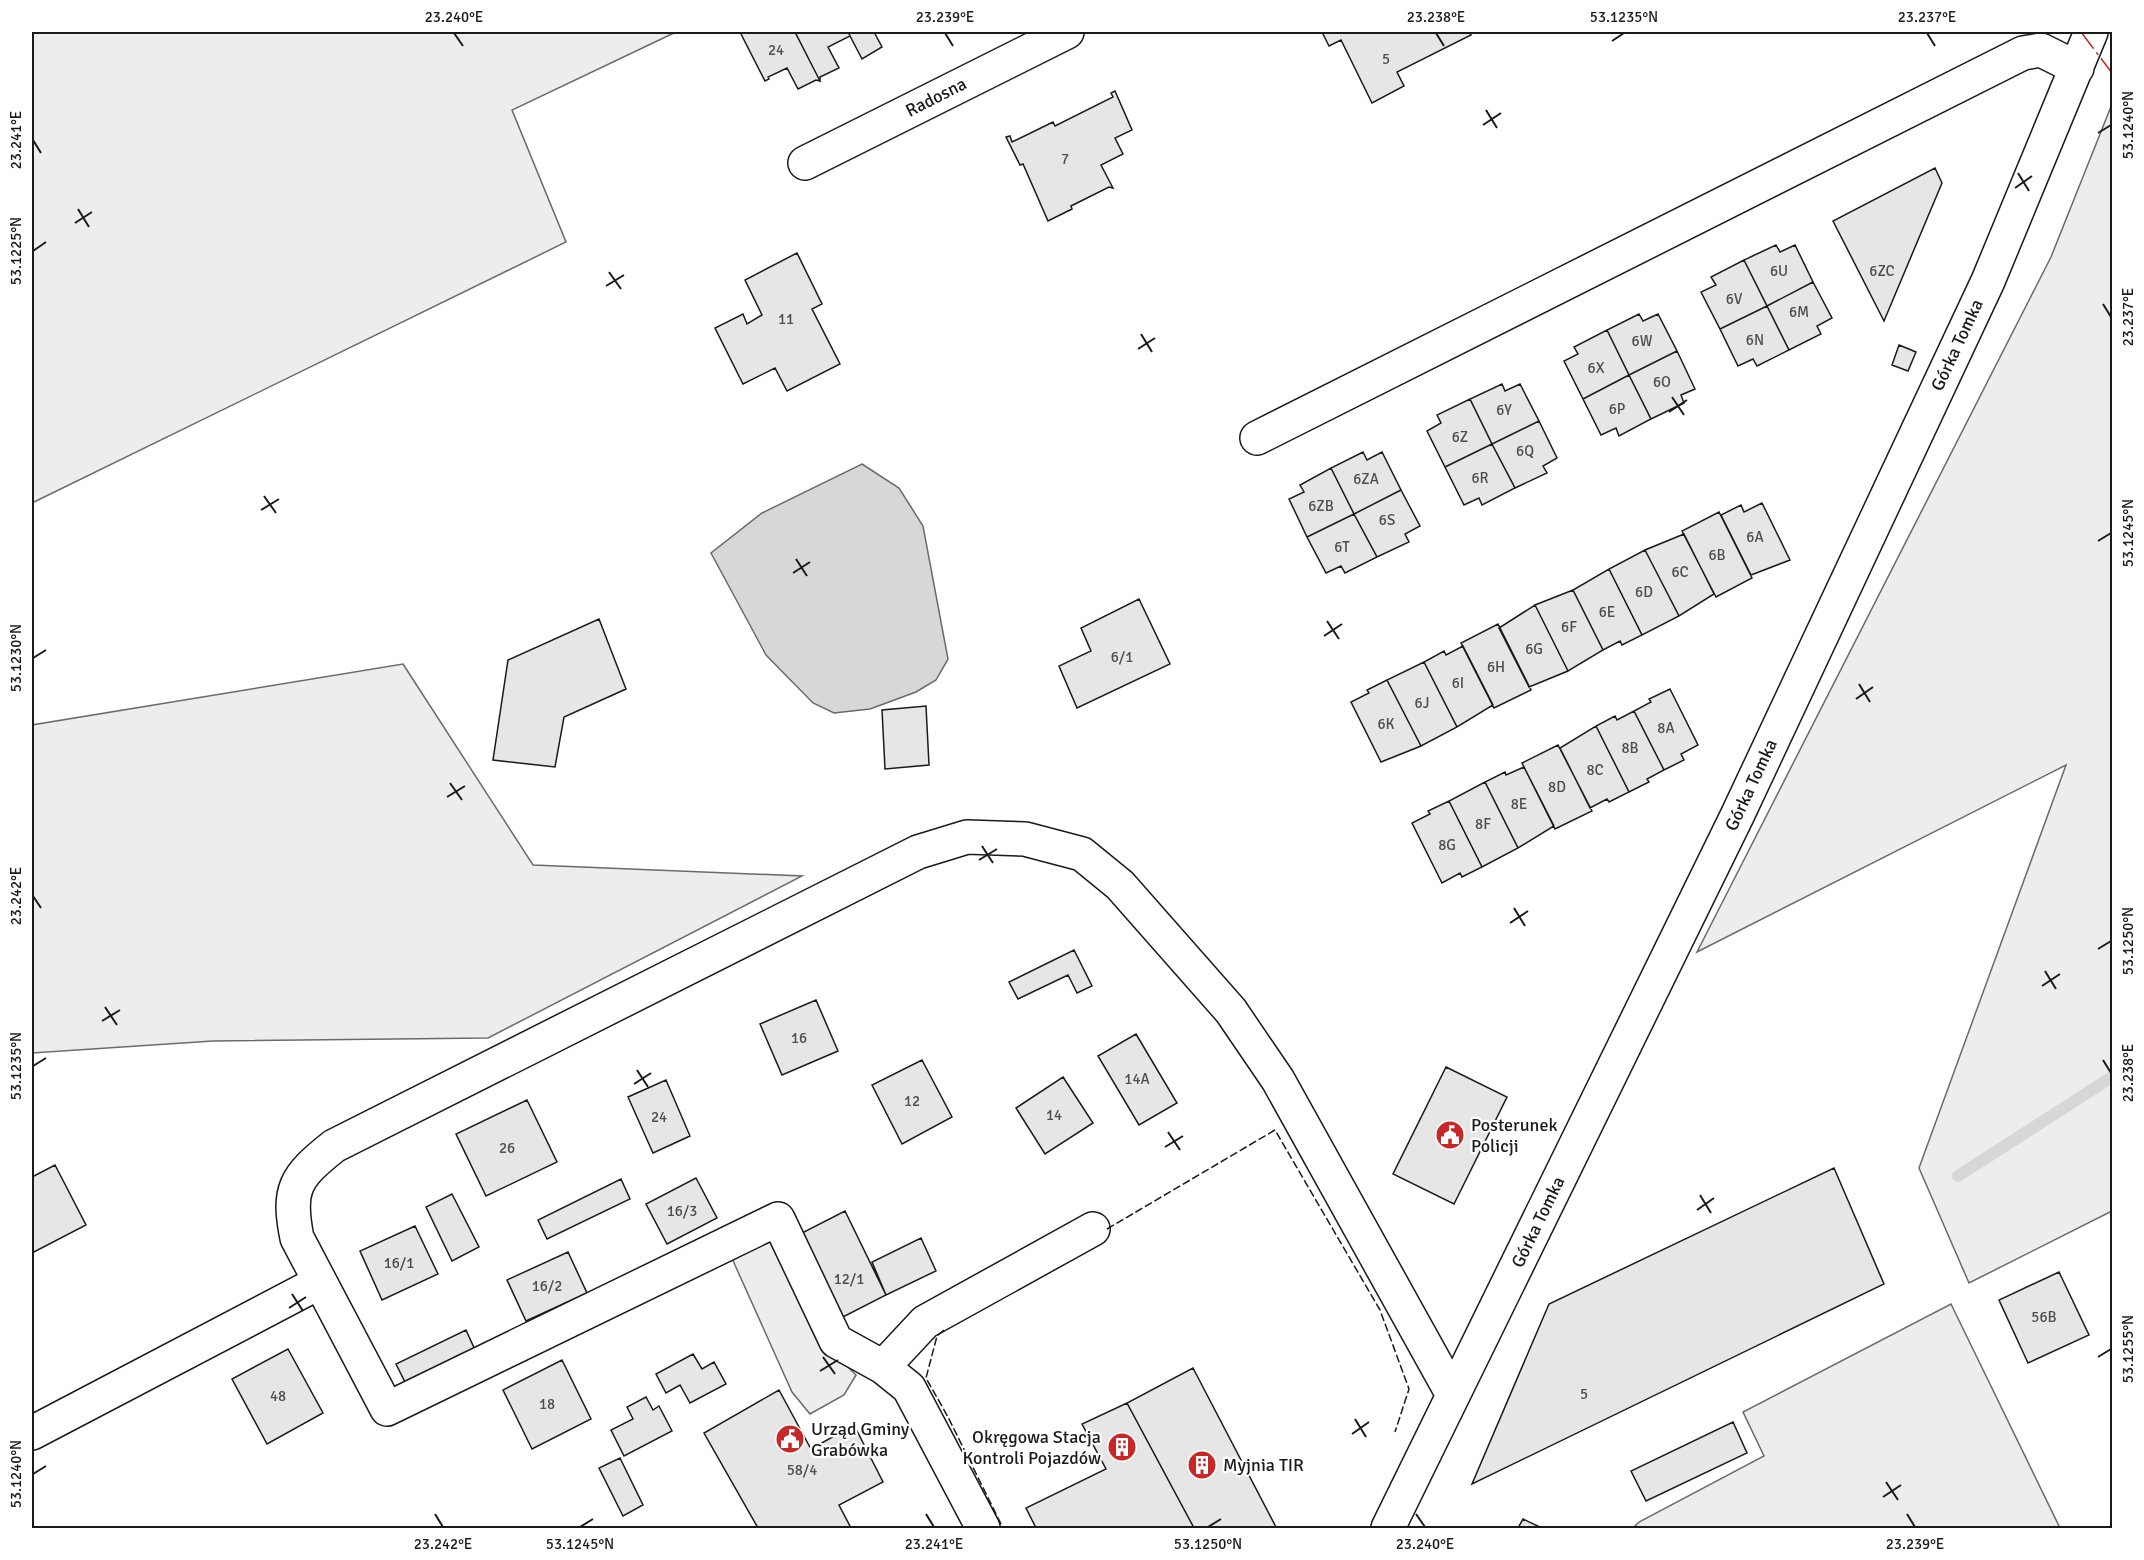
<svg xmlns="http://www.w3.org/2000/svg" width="2144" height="1560" font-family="Signika,sans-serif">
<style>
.built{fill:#ededed;stroke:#6a6a6a;stroke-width:1.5}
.water{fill:#d7d7d7;stroke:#6a6a6a;stroke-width:1.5}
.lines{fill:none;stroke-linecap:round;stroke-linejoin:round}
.stream{stroke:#d7d7d7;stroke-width:12}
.building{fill:#e6e6e6;stroke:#1a1a1a;stroke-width:1.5}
.minor-casing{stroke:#1a1a1a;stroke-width:36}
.minor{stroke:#fff;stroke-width:33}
.fence{stroke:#1a1a1a;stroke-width:1.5;stroke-dasharray:8 3;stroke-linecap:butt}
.power{stroke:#c62828;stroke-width:1.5;stroke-dasharray:21 4.5 3 4.5;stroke-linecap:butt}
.ticks{fill:none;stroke:#1a1a1a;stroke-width:2}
.labels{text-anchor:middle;stroke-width:4.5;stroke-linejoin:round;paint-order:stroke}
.number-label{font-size:15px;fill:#4d4d4d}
.street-label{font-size:18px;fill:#1a1a1a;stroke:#fff}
.poi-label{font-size:18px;fill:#1a1a1a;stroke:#fff;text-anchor:start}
.neatline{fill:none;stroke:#1a1a1a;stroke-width:2}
.ticks-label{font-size:15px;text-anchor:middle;fill:#1a1a1a}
</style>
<rect width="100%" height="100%" fill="#fff"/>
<path class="built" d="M32,32H676L512,110L566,242L32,503Z
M2112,104V1211L1969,1283L1919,1168L2066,765L1697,952L2051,257Z
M403,664L533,865L802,876L488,1038L213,1041L32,1053V725Z
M772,1237L846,1365L856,1375L844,1395L810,1414L792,1392L730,1254Z
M1951,1304L2060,1528H1633L1639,1522L1764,1456L1743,1412Z"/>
<path class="water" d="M862,464L899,488L923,526L948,659L936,680L916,692L870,709L834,713L813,703L766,655L711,553L762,513Z"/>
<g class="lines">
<path class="stream" d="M1958,1176L2112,1077"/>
</g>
<path class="building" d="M740,32H795L820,81L816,80L798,89L787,68L768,77L769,79L765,81Z
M795,32H848L850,36L828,47L839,68L820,77V81Z
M848,32H874L882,47L862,59Z
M1322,32H1469L1471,35L1397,72L1404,86L1372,103L1341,40L1329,46Z
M1115,91L1132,130L1115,138L1123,154L1101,165L1113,188L1109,187L1071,206L1072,209L1048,221L1023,164L1020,165L1006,137L1010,136L1012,142L1053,122L1055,126L1113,97L1111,93Z
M1935,168L1942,183L1884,321L1833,221Z
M1776,245L1780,252L1795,245L1813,282L1767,306L1744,260Z
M797,253L822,304L812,309L840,364L787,391L775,368L743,384L715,328L743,314L747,324L762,315L745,280Z
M1744,260L1767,306L1720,329L1701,292L1716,285L1711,277Z
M1813,282L1832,318L1817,326L1821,334L1789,350L1767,306Z
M1767,306L1789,350L1757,366L1753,359L1738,366L1720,329Z
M1639,314L1643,321L1658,314L1677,351L1629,375L1607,330Z
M1607,330L1629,375L1583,399L1564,361L1578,354L1574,347Z
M1899,345L1916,352L1908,371L1892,365Z
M1677,351L1695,389L1681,395L1684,403L1651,419L1629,375Z
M1629,375L1651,419L1619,436L1616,428L1601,435L1583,399Z
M1502,384L1505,391L1520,384L1539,421L1492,444L1470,399Z
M1470,399L1492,444L1445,467L1427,431L1441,423L1437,415Z
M1539,421L1557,458L1543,466L1547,473L1515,488L1492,444Z
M1492,444L1515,488L1482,505L1479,498L1464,505L1445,467Z
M1363,452L1367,460L1382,452L1401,490L1354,514L1331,468Z
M1331,468L1354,514L1307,537L1289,499L1304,492L1300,485Z
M1401,490L1420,526L1405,534L1409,542L1377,557L1354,514Z
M1762,503L1790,560L1751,575L1721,515L1741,505L1744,512Z
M1719,512L1752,578L1716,597L1682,531Z
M1354,514L1377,557L1345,573L1341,566L1326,573L1307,537Z
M1684,534L1714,594L1679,616L1645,550Z
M1645,550L1679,616L1642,635L1609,569Z
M1609,569L1642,635L1622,645L1620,641L1603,650L1573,590Z
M1573,590L1603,650L1568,671L1535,605Z
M1139,599L1170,664L1077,708L1059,666L1091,651L1081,628Z
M1535,605L1568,671L1529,687L1499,628Z
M599,619L626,689L564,717L555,767L493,760L508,660Z
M1498,624L1531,690L1494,708L1461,643Z
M1463,646L1493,705L1457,727L1424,662L1444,651L1446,655Z
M1424,662L1457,727L1421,746L1387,680Z
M1387,680L1421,746L1381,762L1351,702L1369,693L1367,690Z
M1670,689L1698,745L1681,754L1684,760L1664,770L1634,711L1651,702L1649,699Z
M926,706L929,765L885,769L882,710Z
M1634,711L1664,770L1647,779L1649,782L1629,792L1596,726L1615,716L1617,720Z
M1596,726L1629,792L1609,802L1607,799L1590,808L1560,748Z
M1558,745L1592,811L1555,829L1522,763Z
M1524,767L1554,826L1518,848L1485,782L1505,772L1506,775Z
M1485,782L1518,848L1482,867L1449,801Z
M1449,801L1482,867L1462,877L1460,873L1442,883L1412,823L1430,814L1428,811Z
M1074,950L1092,986L1077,993L1068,975L1018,999L1009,982Z
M816,1000L838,1051L782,1075L760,1024Z
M1136,1034L1177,1103L1139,1125L1098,1056Z
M922,1060L952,1117L902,1144L872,1085Z
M1446,1067L1507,1097L1454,1204L1393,1174Z
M1063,1077L1093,1123L1045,1154L1016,1108Z
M666,1080L690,1136L653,1153L628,1097Z
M527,1100L557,1162L486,1196L456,1134Z
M55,1165L86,1225L32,1253V1177Z
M1834,1168L1884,1284L1472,1484L1549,1304Z
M696,1178L717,1218L667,1244L646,1204Z
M621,1179L630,1199L547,1239L538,1220Z
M452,1194L479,1247L452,1261L426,1207Z
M845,1211L886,1295L839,1319L798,1235Z
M415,1226L438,1274L382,1300L360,1251Z
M921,1238L936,1271L886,1295L872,1262Z
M568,1252L587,1293L526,1321L507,1280Z
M2059,1272L2089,1335L2028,1363L1999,1300Z
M466,1330L475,1350L406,1384L396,1364Z
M288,1349L323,1413L267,1444L232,1379Z
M693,1354L702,1369L714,1362L726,1384L690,1403L680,1385L666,1393L656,1374Z
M562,1360L591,1419L532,1449L503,1390Z
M1193,1368L1276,1527L1274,1528H1194L1127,1403Z
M779,1390L811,1449L854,1425L883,1482L839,1505L851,1528H758L704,1433Z
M646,1397L653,1410L659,1406L672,1431L624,1456L611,1430L633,1419L627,1407Z
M1127,1403L1194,1528H1036L1026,1508L1106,1469L1082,1424Z
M1733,1422L1747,1453L1646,1501L1631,1471Z
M620,1458L643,1505L623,1516L599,1468Z
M1523,1519L1542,1528H1518Z"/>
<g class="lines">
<g class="minor-casing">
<path id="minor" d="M805,163L1067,32
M1257,438L2023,53L2041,50L2077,68
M883,1367L836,1341L778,1219L387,1409L297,1238C287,1189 295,1177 334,1146L918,852L967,837L1025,839L1082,854L1120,885L1231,1011L1278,1080L1453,1395
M32,1433L320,1282
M983,1528L909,1388L883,1367L925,1322L1093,1229
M1388,1528L1737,816L1988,281L2091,32"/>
</g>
<use href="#minor" class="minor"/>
<path class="fence" d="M1107,1229L1275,1130L1380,1310L1409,1389L1395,1432
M944,1330L937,1336L926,1378L948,1417L1003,1528"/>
<path class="power" d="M2081,32L2112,73"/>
</g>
<path class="ticks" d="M454,33L463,46M945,33L953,46M1436,33L1444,46M1927,33L1935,46M1612,41L1624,33M1486,110L1497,128M1483,125L1501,113M2098,133L2111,125M33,140L41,153M2018,173L2029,191M2015,188L2032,176M78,209L89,227M75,223L92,212M33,251L46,242M609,272L621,289M606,286L624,275M2103,304L2111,317M1141,334L1152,352M1138,349L1155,338M1672,397L1684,415M1669,412L1687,400M264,496L276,513M261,510L279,499M2098,541L2111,533M796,559L807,576M793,573L810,562M1327,621L1339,639M1324,636L1342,624M33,658L46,650M1859,684L1870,702M1856,699L1873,687M450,783L462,800M447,797L465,786M982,846L993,863M979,860L997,849M33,896L41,908M1514,908L1525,926M1510,923L1528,911M2098,949L2111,941M2045,971L2056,989M2042,986L2060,974M105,1007L117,1025M102,1021L120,1010M2103,1060L2111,1073M33,1066L46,1058M637,1070L648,1087M634,1084L651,1073M1168,1132L1180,1150M1165,1147L1183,1136M1700,1195L1711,1213M1697,1210L1714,1198M292,1294L303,1311M289,1308L306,1297M823,1357L835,1374M2098,1357L2111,1349M820,1371L838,1360M1355,1419L1366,1437M1352,1434L1369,1422M33,1474L46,1466M1886,1482L1898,1500M1883,1497L1901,1485M435,1514L443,1527M926,1514L934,1527M1416,1514L1425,1527M1907,1514L1915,1527M580,1527L593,1519M1208,1527L1221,1519"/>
<defs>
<g id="civic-disc" transform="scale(1.5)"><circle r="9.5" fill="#c62828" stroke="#fff"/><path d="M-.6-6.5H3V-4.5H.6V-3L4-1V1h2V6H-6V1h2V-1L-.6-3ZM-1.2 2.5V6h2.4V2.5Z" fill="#fff"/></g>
<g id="building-disc" transform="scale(1.5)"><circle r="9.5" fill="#c62828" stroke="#fff"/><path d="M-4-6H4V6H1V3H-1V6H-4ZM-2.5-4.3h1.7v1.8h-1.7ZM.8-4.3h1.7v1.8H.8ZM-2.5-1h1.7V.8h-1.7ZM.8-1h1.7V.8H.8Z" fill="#fff"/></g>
</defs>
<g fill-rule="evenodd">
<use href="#civic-disc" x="1450" y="1135"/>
<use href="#civic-disc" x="790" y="1439"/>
<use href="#building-disc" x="1122" y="1447"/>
<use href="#building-disc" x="1202" y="1465"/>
</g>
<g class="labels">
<g class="number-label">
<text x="776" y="55">24</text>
<text x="1386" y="64">5</text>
<text x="1065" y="164">7</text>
<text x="1779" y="276">6U</text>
<text x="1882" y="276">6ZC</text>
<text x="1734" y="304">6V</text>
<text x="1799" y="317">6M</text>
<text x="786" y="324">11</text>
<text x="1755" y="345">6N</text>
<text x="1642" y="346">6W</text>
<text x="1596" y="373">6X</text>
<text x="1662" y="387">6O</text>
<text x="1617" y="414">6P</text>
<text x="1504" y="415">6Y</text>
<text x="1460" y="442">6Z</text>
<text x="1525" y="456">6Q</text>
<text x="1480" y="483">6R</text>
<text x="1366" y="484">6ZA</text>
<text x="1321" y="511">6ZB</text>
<text x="1387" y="525">6S</text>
<text x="1755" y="542">6A</text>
<text x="1342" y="552">6T</text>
<text x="1717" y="560">6B</text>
<text x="1680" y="577">6C</text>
<text x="1644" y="597">6D</text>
<text x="1607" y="617">6E</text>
<text x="1569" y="632">6F</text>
<text x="1534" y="654">6G</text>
<text x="1122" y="662">6/1</text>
<text x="1496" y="672">6H</text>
<text x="1458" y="688">6I</text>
<text x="1422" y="708">6J</text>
<text x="1386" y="729">6K</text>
<text x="1666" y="733">8A</text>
<text x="1630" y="753">8B</text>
<text x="1595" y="775">8C</text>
<text x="1557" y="792">8D</text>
<text x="1519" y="809">8E</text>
<text x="1483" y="829">8F</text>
<text x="1447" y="850">8G</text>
<text x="799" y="1043">16</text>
<text x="1137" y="1084">14A</text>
<text x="912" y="1106">12</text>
<text x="1054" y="1120">14</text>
<text x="659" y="1122">24</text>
<text x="507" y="1153">26</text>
<text x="682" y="1216">16/3</text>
<text x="399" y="1268">16/1</text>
<text x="849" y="1284">12/1</text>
<text x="547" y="1291">16/2</text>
<text x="2044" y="1322">56B</text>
<text x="1584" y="1399">5</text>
<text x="278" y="1401">48</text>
<text x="547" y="1409">18</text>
<text x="802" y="1475">58/4</text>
</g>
<g class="street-label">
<text transform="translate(936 97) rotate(-27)" y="6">Radosna</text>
<text transform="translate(1957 345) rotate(-65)" y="6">Górka Tomka</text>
<text transform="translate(1751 785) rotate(-65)" y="6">Górka Tomka</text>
<text transform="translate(1538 1222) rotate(-64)" y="6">Górka Tomka</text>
</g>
<g class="poi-label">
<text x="1471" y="1131">Posterunek<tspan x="1471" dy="21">Policji</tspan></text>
<text x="811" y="1435">Urząd Gminy<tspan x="811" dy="21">Grabówka</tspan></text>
<text x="1101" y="1443" text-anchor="end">Okręgowa Stacja<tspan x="1101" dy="21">Kontroli Pojazdów</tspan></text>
<text x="1223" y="1471">Myjnia TIR</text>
</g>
</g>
<rect width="2144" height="1560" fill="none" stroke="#ffffff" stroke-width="66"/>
<rect x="33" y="33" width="2078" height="1494" class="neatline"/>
<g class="ticks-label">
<text x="454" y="22">23.240°E</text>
<text x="945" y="22">23.239°E</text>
<text x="1436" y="22">23.238°E</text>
<text x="1624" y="22">53.1235°N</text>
<text x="1927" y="22">23.237°E</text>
<text transform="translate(2128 125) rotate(-90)" y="5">53.1240°N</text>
<text transform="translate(16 140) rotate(-90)" y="5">23.241°E</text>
<text transform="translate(16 251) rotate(-90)" y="5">53.1225°N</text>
<text transform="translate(2128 317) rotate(-90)" y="5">23.237°E</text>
<text transform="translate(2128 533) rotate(-90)" y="5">53.1245°N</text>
<text transform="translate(16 658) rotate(-90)" y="5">53.1230°N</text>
<text transform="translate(16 896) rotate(-90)" y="5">23.242°E</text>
<text transform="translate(2128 941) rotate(-90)" y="5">53.1250°N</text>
<text transform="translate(16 1066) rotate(-90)" y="5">53.1235°N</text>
<text transform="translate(2128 1073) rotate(-90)" y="5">23.238°E</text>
<text transform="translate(2128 1349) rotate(-90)" y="5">53.1255°N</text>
<text transform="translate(16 1474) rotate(-90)" y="5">53.1240°N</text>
<text x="443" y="1549">23.242°E</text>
<text x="580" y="1549">53.1245°N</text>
<text x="934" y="1549">23.241°E</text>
<text x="1208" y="1549">53.1250°N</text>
<text x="1425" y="1549">23.240°E</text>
<text x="1915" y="1549">23.239°E</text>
</g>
</svg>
